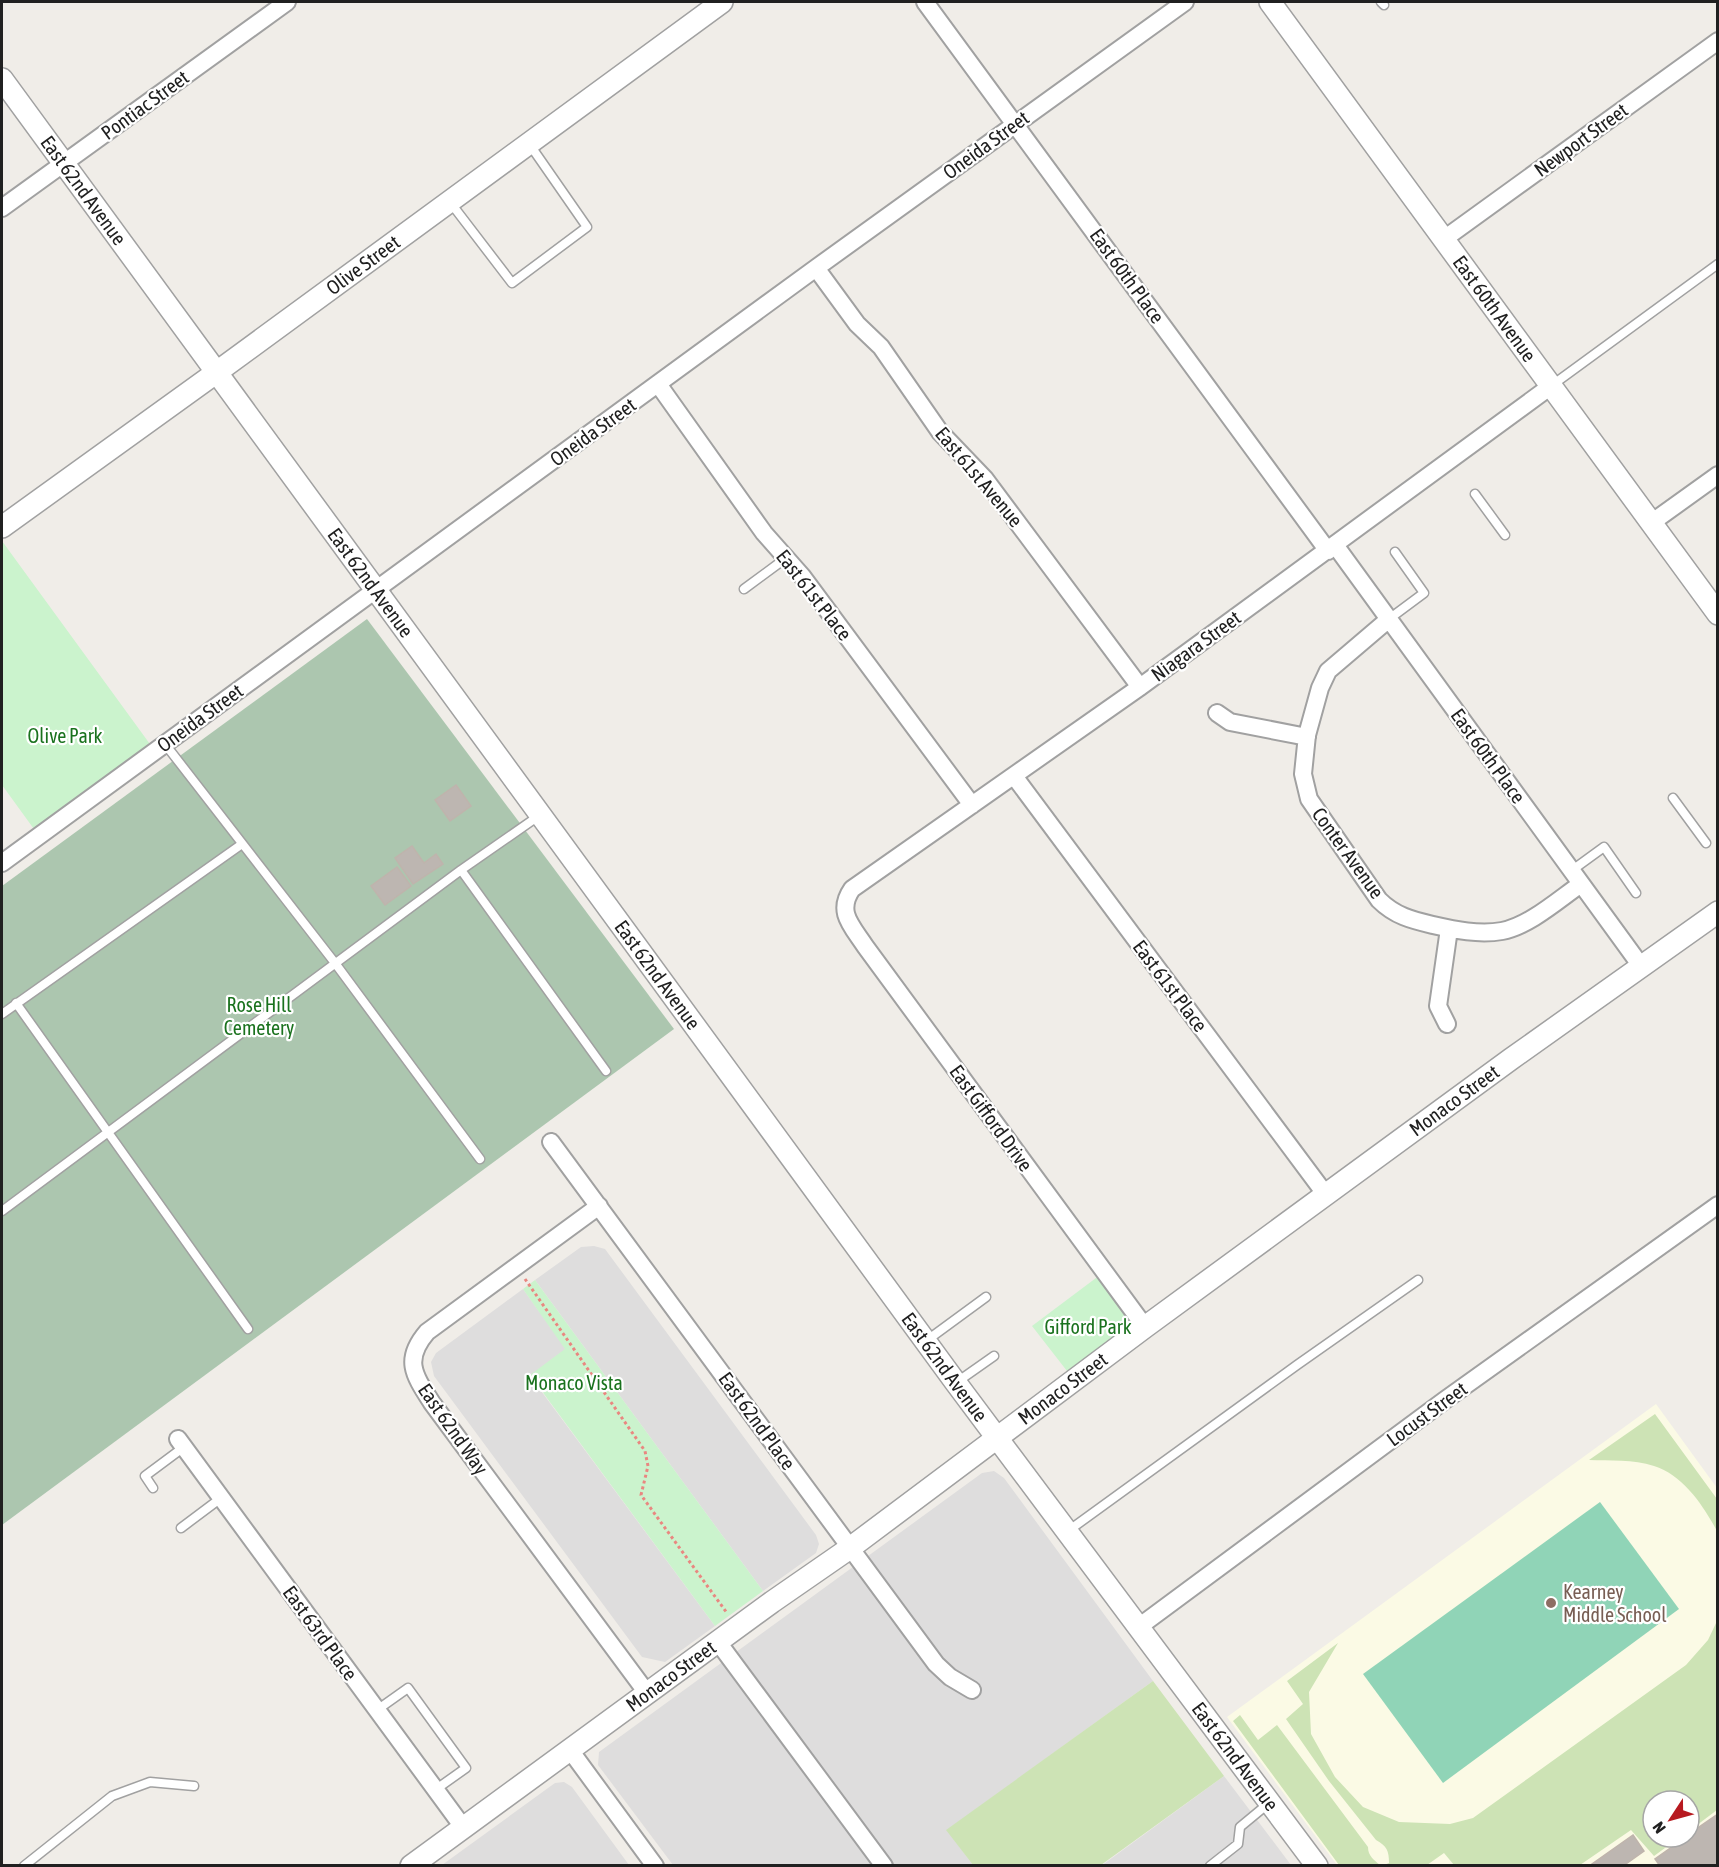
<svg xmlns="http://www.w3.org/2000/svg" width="1719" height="1867" font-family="'Asap Condensed',sans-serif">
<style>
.residential{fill:#dedddd}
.education{fill:#fbfae5;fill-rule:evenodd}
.grass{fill:#cde3b5}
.cemetery{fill:#acc6af}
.park{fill:#cbf3cd}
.pitch{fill:#90d4b7}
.building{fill:#bdb6b1;stroke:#bfb4ac;stroke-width:1.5}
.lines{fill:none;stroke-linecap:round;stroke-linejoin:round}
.service-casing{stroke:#a1a1a1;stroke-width:11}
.minor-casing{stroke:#a1a1a1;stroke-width:20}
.tertiary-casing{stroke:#a1a1a1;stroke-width:24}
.path{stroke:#e98780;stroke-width:3;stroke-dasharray:3 3;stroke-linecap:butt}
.service{stroke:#fff;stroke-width:8}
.minor{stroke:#fff;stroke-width:16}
.tertiary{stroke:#fff;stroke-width:21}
.education-dot{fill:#8d6e63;stroke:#fff;stroke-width:2}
.labels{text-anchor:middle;stroke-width:4.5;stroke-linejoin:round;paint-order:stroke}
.street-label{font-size:20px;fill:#202020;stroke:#fff}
.park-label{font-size:20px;fill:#1a721e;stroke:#fff}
.education-label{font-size:20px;fill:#785e54;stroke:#fff;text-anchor:start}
</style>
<rect width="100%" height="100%" fill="#f0ede8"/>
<path class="residential" d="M594,1246L605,1249L816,1535L819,1544L816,1553L763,1591L535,1280L581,1247Z
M523,1289L566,1349L530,1376L715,1626L665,1662L642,1657L434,1376L431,1362L436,1353Z
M994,1471L1004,1478L1153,1681L947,1830L973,1865H673L598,1765L599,1752L982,1473Z
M1224,1776L1291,1865L1101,1866Z
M564,1782L572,1787L629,1865H442L555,1783Z"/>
<path class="education" d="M1656,1404L1717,1488V1865H1337L1227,1717ZM1653,1801H1689V1837H1653Z"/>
<path class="grass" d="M1655,1414L1717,1499V1531C1703,1505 1683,1475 1654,1466C1633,1459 1610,1461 1589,1460Z
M1717,1621V1810L1689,1831V1801H1653V1837H1680L1654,1856L1631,1830L1580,1865H1454L1444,1853L1427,1865H1384L1389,1863C1389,1851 1387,1846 1376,1840L1329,1781L1286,1719L1303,1704L1287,1681L1338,1643L1309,1692L1311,1734L1335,1777L1363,1807L1399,1822L1450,1824L1473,1818L1686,1665L1708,1640Z
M1153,1681L1224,1776L1101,1865H973L946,1830Z
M1240,1715L1258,1740L1277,1725L1368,1847C1368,1856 1374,1860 1380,1865H1339L1233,1721Z"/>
<path class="cemetery" d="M367,619L674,1029L2,1525V886Z"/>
<path class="park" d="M2,541L155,751L39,836L2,785Z
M1104,1272L1145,1327L1074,1380L1032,1326Z
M535,1280L763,1591L715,1626L530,1375L565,1349L523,1289Z"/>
<path class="pitch" d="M1600,1502L1679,1609L1443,1783L1363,1674Z"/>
<path class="building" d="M456,785L471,806L450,821L435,800Z
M412,846L424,863L436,854L443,864L413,884L395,858Z
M397,867L411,886L385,905L371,886Z
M1718,1814V1866H1660L1655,1859L1686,1837H1689V1834Z
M1633,1835L1644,1851L1623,1866H1593L1592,1864Z"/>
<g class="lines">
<g class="service-casing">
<path id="service" d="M1381,2L1384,5
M450,202L512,283L587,227L530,145
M1551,386L1718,264
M1475,494L1505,535
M744,589L786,558
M1389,619L1424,593L1395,552
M165,744L335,963L480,1159
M1673,798L1706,843
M461,870L606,1071
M1571,871L1604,847L1636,893
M16,1003L248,1329
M2,1014L242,844
M2,1211L461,870L540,815
M926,1341L986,1297
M957,1382L994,1356
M153,1488L145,1476L184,1447
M181,1528L221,1498
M1068,1531L1297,1365L1418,1280
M377,1710L408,1688L466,1768L435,1790
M24,1866L112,1796L150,1782L194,1786
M1210,1866L1238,1844L1240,1827L1269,1803"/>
</g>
<g class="minor-casing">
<path id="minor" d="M925,2L1328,551
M2,208L287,2
M1444,239L1718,41
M816,268L857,324L881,347L940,432L985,479L1140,687
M658,384L764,533L802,576L972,805
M1651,523L1718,475
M1335,545L1641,966
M1389,619L1328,671L1320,688L1307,735L1303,774L1309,799L1379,900C1395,916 1412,920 1433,925C1455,930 1479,935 1502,931C1529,926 1558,900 1581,884
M1217,713L1230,722L1307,737
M1014,776L1326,1195
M2,863L816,268L1185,2
M1447,1024L1438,1006L1449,929
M551,1142L936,1664L950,1677L972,1690
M599,1206L427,1332C403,1360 414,1375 432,1403L647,1693
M1145,1327L865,946C852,926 836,912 852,889L1140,687L1551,386
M178,1439L463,1827
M1140,1626L1445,1400L1718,1205
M718,1642L884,1866
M570,1750L655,1866"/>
</g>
<g class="tertiary-casing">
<g id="tertiary">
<path id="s1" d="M1270,2L1718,614"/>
<path id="s2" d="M2,79L956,1383L1317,1866"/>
<path id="s3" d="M2,527L217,372L722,2"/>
<path id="s4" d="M411,1866L772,1602L850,1548L1145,1327L1511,1059L1718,912"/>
</g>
</g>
<path class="path" d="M525,1279L645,1451L648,1466L641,1495L727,1613"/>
<use href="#service" class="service"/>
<use href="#minor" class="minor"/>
<use href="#tertiary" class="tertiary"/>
</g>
<circle class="education-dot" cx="1551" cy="1603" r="6"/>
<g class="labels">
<g class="street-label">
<text transform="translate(145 105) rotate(-36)" y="7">Pontiac Street</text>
<text transform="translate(1581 140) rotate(-36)" y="7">Newport Street</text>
<text transform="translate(986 145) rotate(-36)" y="7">Oneida Street</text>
<text dy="7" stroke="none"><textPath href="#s2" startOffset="138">East 62nd Avenue</textPath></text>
<text dy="7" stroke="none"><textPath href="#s3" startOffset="446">Olive Street</textPath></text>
<text transform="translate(1127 276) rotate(54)" y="7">East 60th Place</text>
<text dy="7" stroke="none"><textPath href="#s1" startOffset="380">East 60th Avenue</textPath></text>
<text transform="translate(593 432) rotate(-36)" y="7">Oneida Street</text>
<text transform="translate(979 477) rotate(50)" y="7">East 61st Avenue</text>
<text dy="7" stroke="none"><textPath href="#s2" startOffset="624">East 62nd Avenue</textPath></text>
<text transform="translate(814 595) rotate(52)" y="7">East 61st Place</text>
<text transform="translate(1196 646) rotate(-36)" y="7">Niagara Street</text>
<text transform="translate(200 718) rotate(-36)" y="7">Oneida Street</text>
<text transform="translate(1488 756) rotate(54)" y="7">East 60th Place</text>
<text transform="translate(1348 853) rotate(54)" y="7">Conter Avenue</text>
<text dy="7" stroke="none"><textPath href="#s2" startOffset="1110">East 62nd Avenue</textPath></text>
<text transform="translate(1170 986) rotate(53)" y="7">East 61st Place</text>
<text dy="7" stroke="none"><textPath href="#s4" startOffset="1294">Monaco Street</textPath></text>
<text transform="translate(991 1118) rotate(54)" y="7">East Gifford Drive</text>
<text dy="7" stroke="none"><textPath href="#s2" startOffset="1596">East 62nd Avenue</textPath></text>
<text dy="7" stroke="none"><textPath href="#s4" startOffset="808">Monaco Street</textPath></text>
<text transform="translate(1427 1414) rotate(-36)" y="7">Locust Street</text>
<text transform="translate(757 1421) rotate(54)" y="7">East 62nd Place</text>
<text transform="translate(453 1429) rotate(55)" y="7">East 62nd Way</text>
<text transform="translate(320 1633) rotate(54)" y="7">East 63rd Place</text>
<text dy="7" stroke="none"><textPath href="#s4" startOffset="322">Monaco Street</textPath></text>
<text dy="7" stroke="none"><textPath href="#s2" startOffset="2082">East 62nd Avenue</textPath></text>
</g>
<g class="park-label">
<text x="65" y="743">Olive Park</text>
<text x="259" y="1012">Rose Hill<tspan x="259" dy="23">Cemetery</tspan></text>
<text x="1088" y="1334">Gifford Park</text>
<text x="574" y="1390">Monaco Vista</text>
</g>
<g class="education-label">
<text x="1563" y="1599">Kearney<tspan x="1563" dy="23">Middle School</tspan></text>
</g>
</g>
<rect width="1719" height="1867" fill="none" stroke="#202020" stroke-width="6"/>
<g transform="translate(1671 1819) rotate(234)"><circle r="28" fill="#ffffff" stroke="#a6a6a6" stroke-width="1.5"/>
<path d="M0-4.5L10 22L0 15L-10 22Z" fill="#b71a20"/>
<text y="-9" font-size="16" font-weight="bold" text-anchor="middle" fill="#202020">N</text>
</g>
</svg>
